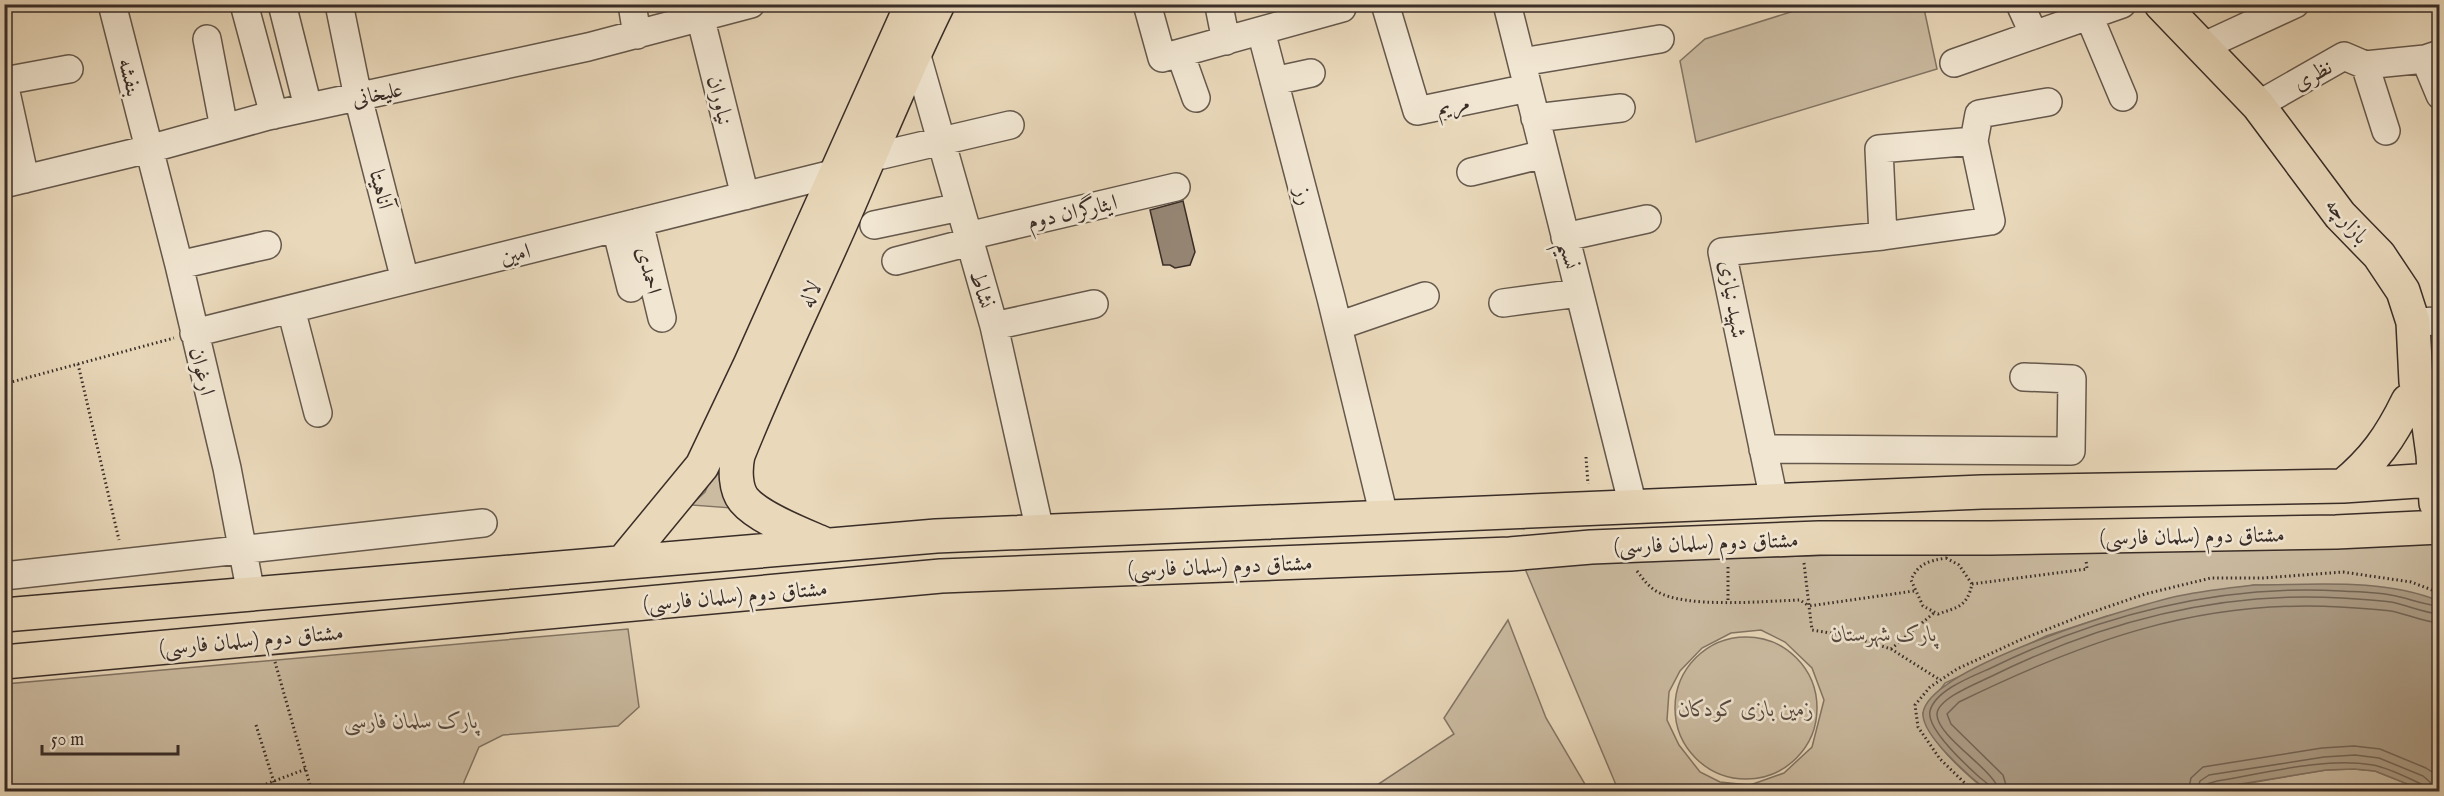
<svg xmlns="http://www.w3.org/2000/svg" width="2444" height="796" font-family="'IM FELL English',Amiri,serif">
<style>
.green{fill:#cbbba1;stroke:#827464;stroke-width:1.5}
.water{fill:#ad9e88;stroke:#7f7162;stroke-width:1.5}
.lines{fill:none;stroke-linecap:round;stroke-linejoin:round}
.shore{stroke:#736658;stroke-width:1.5}
.building{fill:#958674;stroke:#392d28;stroke-width:1.5}
.minor-casing{stroke:#65584c;stroke-width:30}
.major-casing{stroke:#392d28;stroke-width:36}
.path{stroke:#392d28;stroke-width:3;stroke-dasharray:1.5 3;stroke-linecap:butt}
.minor{stroke:#f1e6d2;stroke-width:27}
.major{stroke:#e9d8ba;stroke-width:33}
.labels{text-anchor:middle;stroke-width:5;stroke-linejoin:round;paint-order:stroke}
.street-label{font-size:22px;fill:#392d28;stroke:#f1e6d2}
.park-label{font-size:22px;font-style:italic;fill:#564940;stroke:#f1e6d2}
</style>
<rect width="100%" height="100%" fill="#e9d8ba"/>
<filter id="stains"><feTurbulence type="fractalNoise" baseFrequency=".00333" numOctaves="4"/><feColorMatrix values="0 0 0 0 .2 0 0 0 0 .09 0 0 0 0 .02 0 0 0 .5 -.17"/></filter>
<radialGradient id="worn" r=".72"><stop offset=".6" stop-color="#630" stop-opacity="0"/><stop offset="1" stop-color="#630" stop-opacity=".3"/></radialGradient>
<path class="green" d="M1923,4L1937,69L1696,142L1680,61L1705,39L1813,5Z
M754,378L745,509L691,505L705,492Z
M2439,538L2440,601L2393,589L2339,585H2254L2107,616L2046,636L1945,683L1923,713C1926,740 1967,775 1988,792L1750,791V785L1784,773L1812,747L1824,700L1812,668L1785,642L1761,630L1731,633L1702,648L1680,671L1669,692L1667,720L1679,745L1700,772L1720,782L1748,785V791L1619,792L1523,564Z
M1508,620L1546,718L1589,791H1368L1454,734L1444,718Z
M628,629L639,707L618,726L503,735L479,747L464,782L463,791H5V684Z
M1675 708a71 71 0 1 1 142 0a71 71 0 1 1-142 0Z
M2354,769L2375,771L2425,791L2197,792L2326,770Z"/>
<path class="water" d="M2254,585C2315,585 2382,578 2439,601V791H2425L2375,771L2354,769L2326,770L2197,791H1988C1971,778 1921,735 1923,713C1929,667 2134,606 2178,596C2203,591 2228,588 2254,585Z"/>
<g class="lines">
<path class="shore" d="M1991,792C1990,783 1983,781 1977,775C1965,764 1926,728 1930,711C1935,690 1973,676 1991,668C2099,615 2220,584 2341,591C2359,592 2378,592 2396,596C2410,599 2425,605 2440,606
M1999,792C1998,772 1938,738 1937,715C1936,699 1978,683 1990,677C2099,623 2219,591 2341,598C2358,599 2375,600 2391,602C2407,605 2424,613 2440,614
M2008,792L2003,775L1951,724L1947,714L1959,702C2084,641 2199,599 2340,607C2357,608 2374,609 2391,611C2407,614 2423,622 2440,623
M2188,792L2191,778L2203,767L2322,748L2354,746L2380,749L2426,768L2435,774L2440,782
M2197,792L2200,781L2209,775L2324,757L2355,755L2379,758L2423,776L2430,782L2432,792
M2204,792L2207,784L2217,781C2266,773 2324,757 2373,765C2389,768 2406,777 2421,784L2424,792"/>
</g>
<path class="building" d="M1183,201L1195,252L1190,265L1175,268L1170,265H1163L1150,210Z"/>
<g class="lines">
<g class="minor-casing">
<path id="minor" d="M112,4L179,265L227,468L251,594
M244,4L274,115
M282,4L308,107
M339,4L358,97L405,280
M632,4L637,35
M697,4L745,196
M1147,4L1162,58L1342,8
M1385,4L1417,111L1528,88
M1507,4L1633,506
M2020,4L2034,35
M1220,11L1226,41
M2089,16L2123,97
M1261,31L1331,298L1384,516
M207,39L224,128
M2202,47L2295,4
M915,49L994,326L1040,531
M1180,53L1196,98
M2425,59L2440,95
M1522,62L1660,39
M1954,63L2122,4
M2365,65L2386,131
M4,81L69,69
M1274,81L1311,73
M4,83L25,179
M2258,105L2344,56L2365,65L2425,59L2440,54
M1535,118L1621,108
M1974,141L1979,114L2048,102
M882,155L1010,125
M1471,172L1544,154
M4,184L149,149L268,116L588,47L751,4
M639,222L662,318
M874,225L960,207
M616,228L631,288
M968,236L1176,187
M1565,237L1647,219
M896,261L970,242
M179,265L267,245
M1503,303L1579,293
M291,309L318,413
M2413,322L2440,321
M994,326L1094,304
M1338,326L1425,296
M194,333L836,173
M1763,449L2071,451L2072,379L2024,377
M1774,500L1722,252L1883,236L1879,149L1974,141L1991,221L1883,236
M4,576L483,523"/>
</g>
<g class="major-casing">
<path id="major" d="M2161,4L2258,105L2340,215L2379,255L2403,291L2413,322L2416,382L2426,404L2433,455L2436,503
M2343,486C2374,460 2390,438 2408,401
M822,543C801,534 759,518 744,500C735,489 735,469 738,455C768,380 803,308 836,234C870,157 901,79 938,4
M623,562L702,466L750,365L912,4
M4,615L936,536L1982,492L2343,486L2417,481L2440,482
M4,662L941,576L1510,554L1591,547L1819,538H1990L2336,532L2440,527"/>
</g>
<path class="path" d="M78,364L119,540
M4,384L174,338
M1586,457L1588,484
M1946,558L1959,565L1972,584C1967,607 1958,607 1938,614L1923,606L1911,580C1918,564 1928,561 1946,558Z
M1804,563L1809,606
M1728,567V601
M1637,571C1643,579 1648,586 1656,591C1685,609 1765,601 1800,600L1809,606
M1972,584L2087,569L2086,560
M1914,591L1809,606L1812,630L1853,637L1891,649L1940,680
M1891,649L1935,612
M275,662L312,792
M256,725L277,792
M245,792L306,769
M1974,792L1940,759L1918,727L1915,705L1930,687L1957,669L2020,640L2081,616L2145,594L2211,578H2263L2343,572L2411,582L2440,593"/>
<use href="#minor" class="minor"/>
<use href="#major" class="major"/>
</g>
<g class="labels">
<g class="street-label">
<text transform="translate(2312 74) rotate(-29)" y="8">نظری</text>
<text transform="translate(131 77) rotate(76)" y="8">بنفشه</text>
<text transform="translate(377 93) rotate(-12)" y="8">علیخانی</text>
<text transform="translate(721 100) rotate(76)" y="8">نیاوران</text>
<text transform="translate(1453 104) rotate(-11)" y="8">مریم</text>
<text transform="translate(382 189) rotate(76)" y="8">آناهیتا</text>
<text transform="translate(1305 196) rotate(75)" y="8">رز</text>
<text transform="translate(1072 211) rotate(-13)" y="8">ایثارگران دوم</text>
<text transform="translate(2348 220) rotate(49)" y="8">بازارچه</text>
<text transform="translate(515 253) rotate(-14)" y="8">امین</text>
<text transform="translate(1570 255) rotate(76)" y="8">نسیم</text>
<text transform="translate(650 270) rotate(77)" y="8">احمدی</text>
<text transform="translate(983 289) rotate(74)" y="8">نشاط</text>
<text transform="translate(809 294) rotate(-65)" y="8">لاله</text>
<text transform="translate(1734 299) rotate(81)" y="8">شهید نیازی</text>
<text transform="translate(203 371) rotate(76)" y="8">ارغوان</text>
<text transform="translate(2192 535) rotate(-1)" y="8">مشتاق دوم (سلمان فارسی)</text>
<text transform="translate(1706 542) rotate(-2)" y="8">مشتاق دوم (سلمان فارسی)</text>
<text transform="translate(1220 565) rotate(-2)" y="8">مشتاق دوم (سلمان فارسی)</text>
<text transform="translate(735 595) rotate(-5)" y="8">مشتاق دوم (سلمان فارسی)</text>
<text transform="translate(251 639) rotate(-5)" y="8">مشتاق دوم (سلمان فارسی)</text>
</g>
<g class="park-label">
<text x="1884" y="641">پارک شهرستان</text>
<text x="1746" y="716">زمین بازی کودکان</text>
<text x="411" y="728">پارک سلمان فارسی</text>
</g>
</g>
<rect width="2444" height="796" fill="none" stroke="#e9d8ba" stroke-width="24"/>
<rect x="6" y="6" width="2432" height="784" fill="none" stroke="#392d28" stroke-width="3"/>
<rect x="12" y="12" width="2420" height="772" fill="none" stroke="#392d28" stroke-width="1.5"/>
<path d="M42 745v9h136v-9" fill="none" stroke="#392d28" stroke-width="3"/>
<text x="51" y="745" font-size="18" fill="#392d28" stroke="#f1e6d2" stroke-width="4.5" paint-order="stroke">50 m</text>
<rect width="100%" height="100%" filter="url(#stains)"/>
<rect width="100%" height="100%" fill="url(#worn)"/>
</svg>
